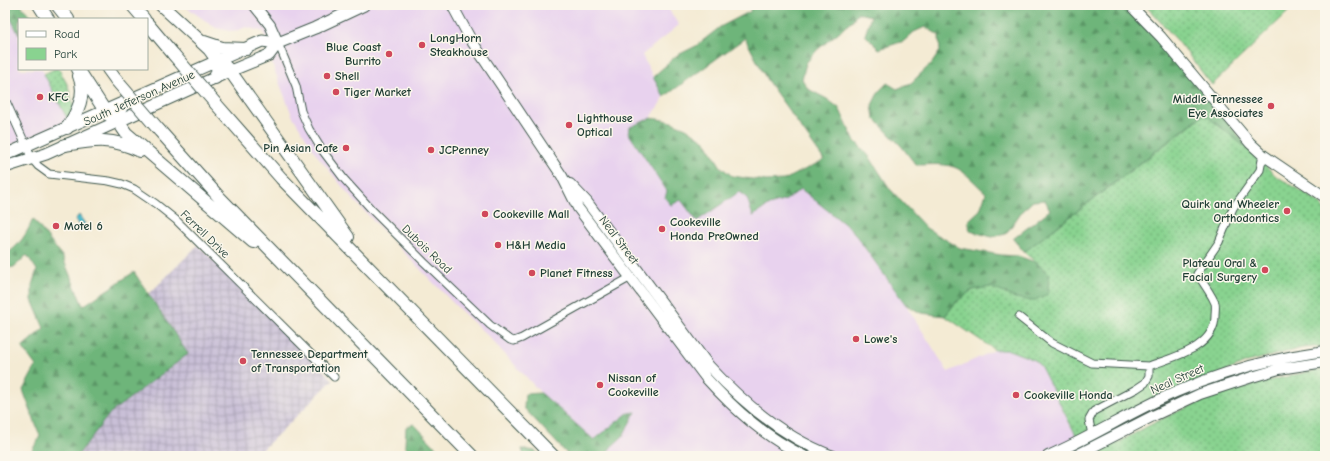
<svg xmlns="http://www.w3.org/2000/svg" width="1330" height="461" font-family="'Comic Neue',sans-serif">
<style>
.built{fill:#e8d2ee}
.industrial{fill:url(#industrial-grid)}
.green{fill:url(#green-dots);stroke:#548862}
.forest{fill:url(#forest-firs);stroke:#467957}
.water{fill:url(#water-waves);stroke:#387d81}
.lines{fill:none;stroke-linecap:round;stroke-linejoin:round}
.street-casing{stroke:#3f574c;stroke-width:9}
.secondary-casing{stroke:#3f574c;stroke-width:12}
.primary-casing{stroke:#3f574c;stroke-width:13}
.highway-casing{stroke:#3f574c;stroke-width:14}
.street{stroke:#fff;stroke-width:7}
.secondary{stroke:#fff;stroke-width:10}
.primary{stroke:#fff;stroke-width:11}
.highway{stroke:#fff;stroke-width:12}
.highway-bridge-casing{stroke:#3f574c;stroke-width:14;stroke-linecap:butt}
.highway-bridge{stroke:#fff;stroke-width:12}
.poi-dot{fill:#d1495b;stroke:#fbf7ec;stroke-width:1.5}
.labels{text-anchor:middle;stroke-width:3;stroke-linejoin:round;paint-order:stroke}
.poi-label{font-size:12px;font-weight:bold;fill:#1f3d34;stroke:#fbf7ec;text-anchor:start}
.street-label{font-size:12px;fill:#1f3d34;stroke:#fbf7ec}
</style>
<defs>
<pattern id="industrial-grid" width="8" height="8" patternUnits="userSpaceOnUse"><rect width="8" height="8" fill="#c9bfd7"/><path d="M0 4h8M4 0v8" fill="none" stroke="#a39caf"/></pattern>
<pattern id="green-dots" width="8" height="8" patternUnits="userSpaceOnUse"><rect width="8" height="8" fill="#89d390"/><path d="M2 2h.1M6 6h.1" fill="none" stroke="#6fac76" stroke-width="1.8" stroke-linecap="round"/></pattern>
<pattern id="forest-firs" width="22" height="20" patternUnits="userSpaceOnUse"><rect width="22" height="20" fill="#6eb57a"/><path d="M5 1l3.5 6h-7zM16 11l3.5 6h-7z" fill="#5a9465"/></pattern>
<pattern id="water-waves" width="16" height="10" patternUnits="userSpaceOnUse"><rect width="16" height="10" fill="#52bdce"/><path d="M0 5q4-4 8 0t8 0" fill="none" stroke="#439ba8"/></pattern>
</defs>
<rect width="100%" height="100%" fill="#fbf7ec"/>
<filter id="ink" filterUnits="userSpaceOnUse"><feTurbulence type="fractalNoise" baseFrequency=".025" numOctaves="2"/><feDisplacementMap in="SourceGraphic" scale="8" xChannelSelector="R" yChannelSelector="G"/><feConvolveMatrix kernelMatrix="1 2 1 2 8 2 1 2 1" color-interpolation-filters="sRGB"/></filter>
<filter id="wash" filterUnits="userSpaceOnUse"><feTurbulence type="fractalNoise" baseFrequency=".012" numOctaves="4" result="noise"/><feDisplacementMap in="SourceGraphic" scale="16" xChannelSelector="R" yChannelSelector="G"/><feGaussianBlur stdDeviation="0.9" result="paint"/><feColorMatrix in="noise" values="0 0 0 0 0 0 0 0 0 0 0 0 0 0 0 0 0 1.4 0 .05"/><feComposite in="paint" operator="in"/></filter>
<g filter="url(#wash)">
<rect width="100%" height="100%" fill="#f4ebd4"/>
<path class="built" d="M183,5H666L679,25L642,55L653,77L664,97L651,118L639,123L662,183L667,191L665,198L724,201L739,192L747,198L753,216L769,205L786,200L801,189L852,230L906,305L948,372L995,350H1009L1035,360L1041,367L1086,456H605L611,447L623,436L636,412L628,413L594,440L541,393L487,335L458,308L388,236L350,196L316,154L292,115L274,69L264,32L246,27L239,30L230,31L216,28Z
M5,7L19,35V69H42L68,120L60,126L5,147Z"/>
<path class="industrial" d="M198,245L333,380L256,456H77L110,413L188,354L149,294Z"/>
<path class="green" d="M1145,5H1295L1212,85L1177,40Z
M54,69H59L68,86L74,108L68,120L44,74Z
M1205,114L1252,152L1276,176L1310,196L1325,208V346L1302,348L1247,362L1077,437L1041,367L1035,360L1009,350H995L945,316C956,302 969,286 990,287C996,287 1009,295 1015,298L1049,274L1024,252Z
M1325,369V456H1092C1121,442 1149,424 1179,411C1226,390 1274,378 1325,369Z"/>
<path class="forest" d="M5,5H21C25,12 30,12 34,19H19V35L5,7Z
M748,5H943L950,7L955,5H1124L1177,60L1252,152L1204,114L1024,252L1013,239L1050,210L1045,200L1033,201L1022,211L1006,234L992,237L970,231L968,221L980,210L986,193C978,186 964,170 954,167C942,163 928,165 916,165L902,147L874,118L872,105L879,91L887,83L897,89L911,83L932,63L940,51L939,35L925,27L914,32L904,41L879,49L865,35L871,16L858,13L851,22L817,50L806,63L802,79L808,89L827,99L839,108L854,140L869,156L890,189L926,228L960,248L1001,255L1018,256L1035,262L1049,274L1048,294L1033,301L1015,298L991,287L972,290L956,302L945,316L921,313L906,305L852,230L801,189L786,200L769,205L753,216L747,198L739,192L697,221L681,200L671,205L665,198L667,191L629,134L630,127L651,118L669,121L686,128L705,141L721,167L732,176L766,181L784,180L824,160L767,80L745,38L664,97L653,77L676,56L696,46L720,27L751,11Z
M33,219L62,256L83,306L134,272L188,354L110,413L77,456H29L40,436L23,390L36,366L22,347L44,328L32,300V285L37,270L27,255L14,267L5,268V255C20,245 26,235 33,219Z
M541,393L594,440L628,413L636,412L629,424L623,436L611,447L605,456H569L524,408L525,394Z
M414,424L444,456H410L405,445L406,427Z
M522,449L535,451L541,456H524Z"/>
<path class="water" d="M79,215L85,224L82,227H80L75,220L76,218Z"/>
</g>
<g filter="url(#ink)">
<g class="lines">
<g class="street-casing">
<path id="street" d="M278,43L296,86L301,111L309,129L322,150L344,179L373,211L424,262L490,325L510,340L514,341L522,338L631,277
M5,99L32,159L38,166L49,174L109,181L122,184L134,189L156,204L176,220L334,377
M1019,317L1052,343L1092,363L1149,366
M1092,435L1089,420L1094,411L1136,389L1145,383L1149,376V366C1173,357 1216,348 1215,315C1215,312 1216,307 1215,303C1212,296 1202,281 1197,274L1219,242L1233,208L1260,170L1263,155"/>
</g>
<g class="secondary-casing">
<path id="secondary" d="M254,5L270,25L278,43
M452,5L471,40L562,176L578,208L706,378C735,410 765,437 804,456
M1130,5L1161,37L1250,143L1263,155L1325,197
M570,184L587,202L709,366C744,404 784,438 833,456
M1048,456C1092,437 1132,411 1176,392C1224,371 1273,358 1325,351
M1075,456L1155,415L1200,394L1252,377L1279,369L1325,362"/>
</g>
<g class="primary-casing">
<path id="primary" d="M5,155L262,41L278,43L315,28L364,5
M5,167L46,154L230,71L269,55L278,43"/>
</g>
<g class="highway-casing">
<path id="highway" d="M39,5L48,19
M57,5L68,19
M132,5L144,19
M161,5L209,49L214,56L218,69L215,78
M147,23L174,55
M204,42L222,48L246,49
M216,62L223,64L230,71L348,237
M78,69L107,114L119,121
M108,69L116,80
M128,101C114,111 117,121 126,133L253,242
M216,104L281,178L553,456
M67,128C77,113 87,94 79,76
M159,130L218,196L472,456
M65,145C95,140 112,137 140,151"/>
</g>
<use href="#street" class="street"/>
<use href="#secondary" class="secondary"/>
<use href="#primary" class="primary"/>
<use href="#highway" class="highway"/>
<g class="highway-bridge-casing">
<path id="highway-bridge" d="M174,55L216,104
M116,80L159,130"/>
</g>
<use href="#highway-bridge" class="highway-bridge"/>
</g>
</g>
<g class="poi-dot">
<circle cx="422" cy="45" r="4"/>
<circle cx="389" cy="54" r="4"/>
<circle cx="327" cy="76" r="4"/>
<circle cx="336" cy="92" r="4"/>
<circle cx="40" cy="97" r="4"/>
<circle cx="1271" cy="106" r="4"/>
<circle cx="569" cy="125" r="4"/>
<circle cx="346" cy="148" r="4"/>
<circle cx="431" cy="150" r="4"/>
<circle cx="1287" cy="211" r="4"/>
<circle cx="485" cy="214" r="4"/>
<circle cx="56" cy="226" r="4"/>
<circle cx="662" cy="229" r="4"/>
<circle cx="498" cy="245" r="4"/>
<circle cx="1265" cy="270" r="4"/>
<circle cx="532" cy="273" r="4"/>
<circle cx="856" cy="339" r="4"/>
<circle cx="243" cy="361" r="4"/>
<circle cx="600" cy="385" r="4"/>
<circle cx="1016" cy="395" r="4"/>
</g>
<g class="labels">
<g class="poi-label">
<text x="430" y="42">LongHorn<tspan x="430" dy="14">Steakhouse</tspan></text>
<text x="381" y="51" text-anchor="end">Blue Coast<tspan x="381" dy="14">Burrito</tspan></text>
<text x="335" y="80">Shell</text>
<text x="344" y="96">Tiger Market</text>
<text x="48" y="101">KFC</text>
<text x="1263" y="103" text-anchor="end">Middle Tennessee<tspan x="1263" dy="14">Eye Associates</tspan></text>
<text x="577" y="122">Lighthouse<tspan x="577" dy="14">Optical</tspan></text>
<text x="338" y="152" text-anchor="end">Pin Asian Cafe</text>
<text x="439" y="154">JCPenney</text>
<text x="1279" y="208" text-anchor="end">Quirk and Wheeler<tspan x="1279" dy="14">Orthodontics</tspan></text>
<text x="493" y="218">Cookeville Mall</text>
<text x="670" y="226">Cookeville<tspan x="670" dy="14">Honda PreOwned</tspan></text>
<text x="64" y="230">Motel 6</text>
<text x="506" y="249">H&amp;H Media</text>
<text x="1257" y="267" text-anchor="end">Plateau Oral &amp;<tspan x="1257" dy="14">Facial Surgery</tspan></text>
<text x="540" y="277">Planet Fitness</text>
<text x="864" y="343">Lowe's</text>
<text x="251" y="358">Tennessee Department<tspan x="251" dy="14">of Transportation</tspan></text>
<text x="608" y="382">Nissan of<tspan x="608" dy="14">Cookeville</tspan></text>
<text x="1024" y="399">Cookeville Honda</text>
</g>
<g class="street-label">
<text transform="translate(139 98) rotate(-24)" y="4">South Jefferson Avenue</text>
<text transform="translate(205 234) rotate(44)" y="4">Ferrell Drive</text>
<text transform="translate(619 240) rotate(53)" y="4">Neal Street</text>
<text transform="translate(427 249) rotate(44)" y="4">Dubois Road</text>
<text transform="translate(1177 379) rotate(-24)" y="4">Neal Street</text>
</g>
</g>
<rect width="1330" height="461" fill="none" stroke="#fbf7ec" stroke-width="20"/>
<rect x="18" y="18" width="130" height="52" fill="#fbf7ec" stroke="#a3ada2"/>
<rect x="26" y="31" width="20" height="6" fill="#ffffff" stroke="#a3ada2"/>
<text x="54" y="38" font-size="12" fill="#1f3d34">Road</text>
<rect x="26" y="48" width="20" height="12" fill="#89d390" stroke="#a3ada2"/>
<text x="54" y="58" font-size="12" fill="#1f3d34">Park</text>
</svg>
